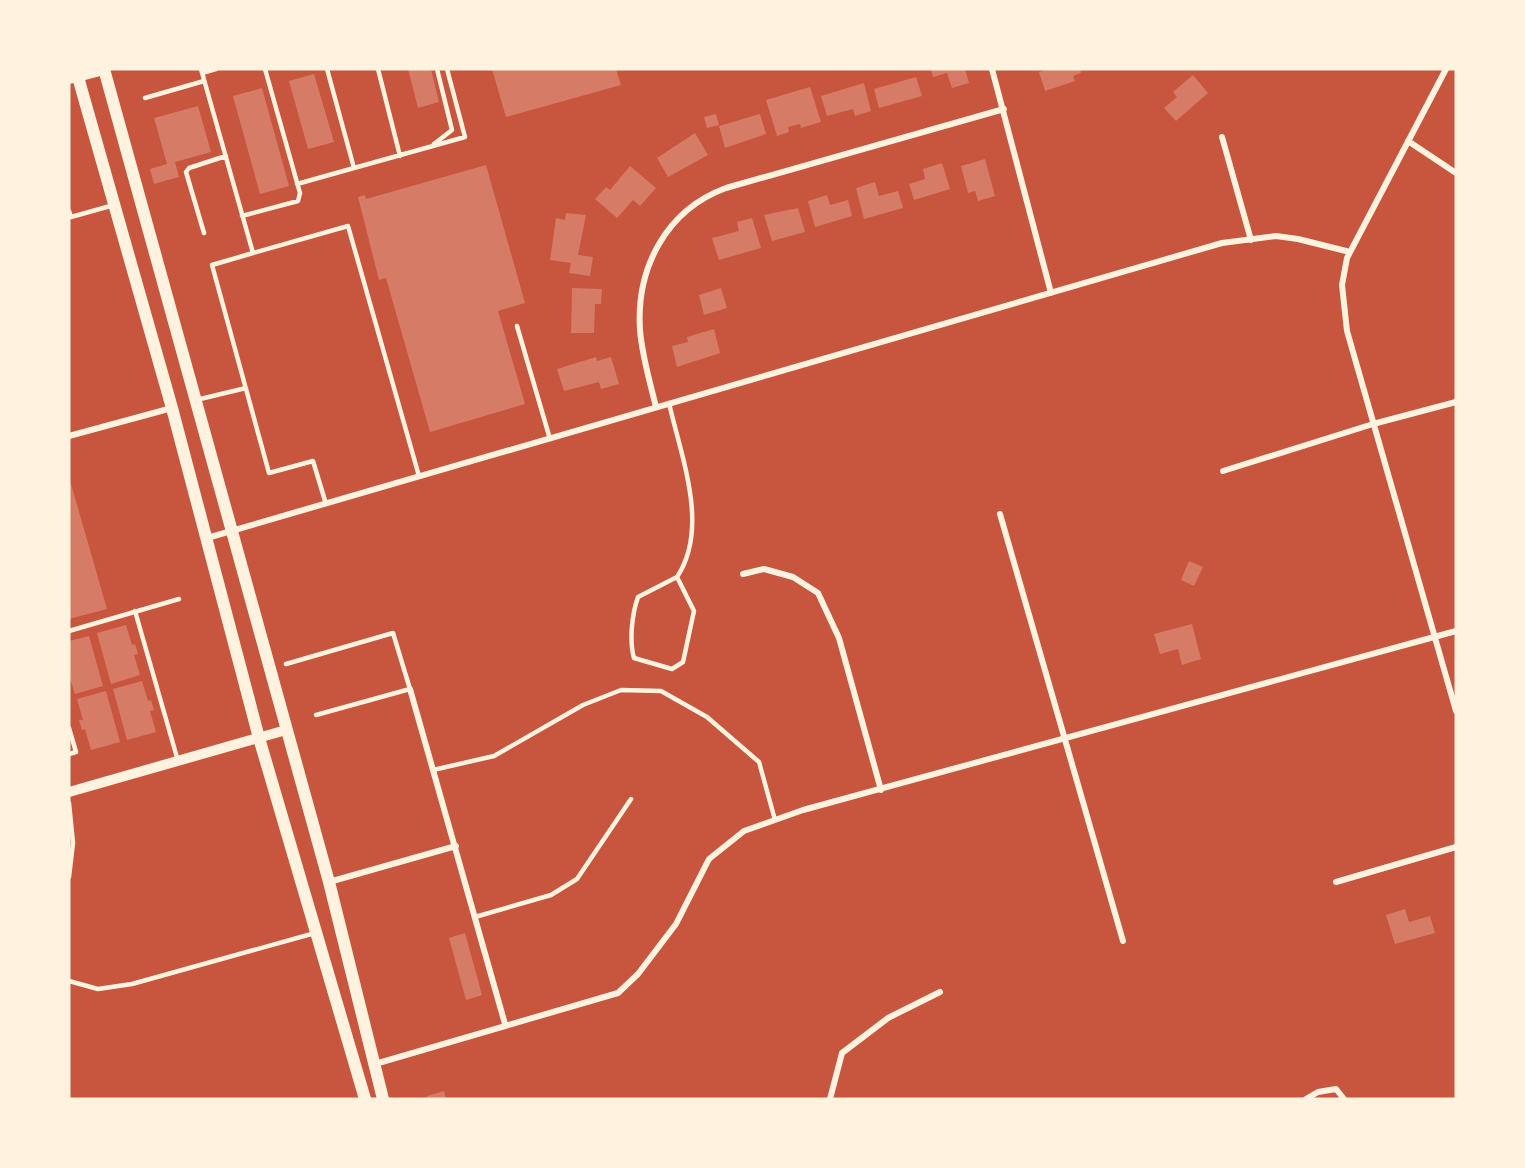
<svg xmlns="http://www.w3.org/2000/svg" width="1525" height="1168" font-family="'PT Sans',sans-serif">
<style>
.building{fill:#d67c66}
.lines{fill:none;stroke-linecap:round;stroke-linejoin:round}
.service{stroke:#fff3e0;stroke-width:4.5}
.minor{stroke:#fff3e0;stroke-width:6}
.tertiary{stroke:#fff3e0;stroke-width:10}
.secondary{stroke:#fff3e0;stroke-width:12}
</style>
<rect width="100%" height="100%" fill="#c8553d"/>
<path class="building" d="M408,69H431L439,102L418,108Z
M492,69H616L621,85L506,117Z
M931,69H965L969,83L952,88L947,73L933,77Z
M1049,69H1080L1081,73L1073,76L1075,81L1045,91L1039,72Z
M314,74L334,142L308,149L289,81Z
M1193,75L1208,93L1176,121L1164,108L1177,97L1173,92Z
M916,77L922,96L879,108L874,89Z
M864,83L871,111L855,116L853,109L827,116L821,96Z
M810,87L821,122L801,128L800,124L788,127L789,132L777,136L766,100Z
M262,88L289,186L260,194L233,96Z
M198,106L211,152L175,162L179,177L154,184L150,169L167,164L154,118Z
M716,114L719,125L707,128L704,117Z
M760,114L766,134L725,148L719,126Z
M695,133L708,155L668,177L657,158Z
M985,159L995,196L978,201L975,191L968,193L961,166Z
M942,163L950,189L914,200L909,184L925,179L923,169Z
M486,165L525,303L498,311L525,404L430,432L386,278L379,280L358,197L365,195L366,199Z
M630,166L656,188L640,206L633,200L617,218L595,199L606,187L610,190Z
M875,182L879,196L898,191L903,208L864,219L856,188Z
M827,195L830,205L848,200L852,216L815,227L808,201Z
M798,208L805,232L772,241L764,215Z
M566,213L586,215L578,255L593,257L590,276L569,273L571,263L550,260L556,218L565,220Z
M752,218L761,248L719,260L712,238L739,231L737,222Z
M572,288L602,289L601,304H595L594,333H571Z
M721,288L727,308L704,315L699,295Z
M714,329L720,353L677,367L672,346L688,342L687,337Z
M596,357L597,361L611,357L619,384L601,389L599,382L564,391L557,369Z
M69,477L107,609L69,619Z
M1189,561L1203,567L1194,586L1181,580Z
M1192,624L1201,659L1182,665L1178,649L1160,654L1154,634Z
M126,625L132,645L135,644L138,654L134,655L140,675L111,684L97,633Z
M89,636L103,686L75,694L69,675V641Z
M142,681L148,701L151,700L154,710L150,711L156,732L127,740L113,689Z
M106,691L120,742L91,750L85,729L82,730L79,720H83L77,699Z
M1405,909L1409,922L1430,916L1435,933L1395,944L1386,915Z
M465,933L482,995L466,1000L449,938Z
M444,1091L446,1099H428L427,1096Z"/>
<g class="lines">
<path class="service" d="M201,69L253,253L212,265L269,473L313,461L326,504
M327,69L354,168L465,137L447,69
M378,69L400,156
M202,73L216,69
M145,98L204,81
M434,144L452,130L437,69
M297,184L354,168
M69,211L71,217L114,205
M242,216L298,201L300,193L265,69
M204,233L186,172L189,168L226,156
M253,253L348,226L419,476
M517,326L550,439
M196,400L246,388
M669,403C681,457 710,527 677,577
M677,577L694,611L683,662L672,669L634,658C629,641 632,614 638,597Z
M135,611L178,761
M69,631L179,599
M286,664L393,633L410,689L316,715
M69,728L76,752L69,754
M433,770L494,756L583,705L621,690L661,691L707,717L759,762L775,820
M69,803L73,843L69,877
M475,917L551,895L577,879L631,799
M69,981L98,989L132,984L315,933"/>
<path class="minor" d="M992,69L1051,293
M1446,69L1347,258L1342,285L1347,331L1456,711
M1222,137L1251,240
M1408,141L1456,173
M656,407C650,382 642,356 640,330C636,268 666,210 726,188L1004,109
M69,436L172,408
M1223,471L1373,424L1456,402
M1000,514L1123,941
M207,538L1222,243L1276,236L1298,239L1350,252
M743,574L764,569L793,577L818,593L839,638L881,790
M410,689L505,1024
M329,882L456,846
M1336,882L1456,847
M375,1064L618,993L638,974L676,924L709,859L744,831L803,810L1456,631
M830,1099L842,1053L888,1018L940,992
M1306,1099L1318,1092L1336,1089L1344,1099"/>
<path class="tertiary" d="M69,792L286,730"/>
<path class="secondary" d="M76,70L172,408L259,738L365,1099
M69,78L104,69L329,882L383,1099"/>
</g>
<rect width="1525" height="1168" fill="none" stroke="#fff3e0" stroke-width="141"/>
</svg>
